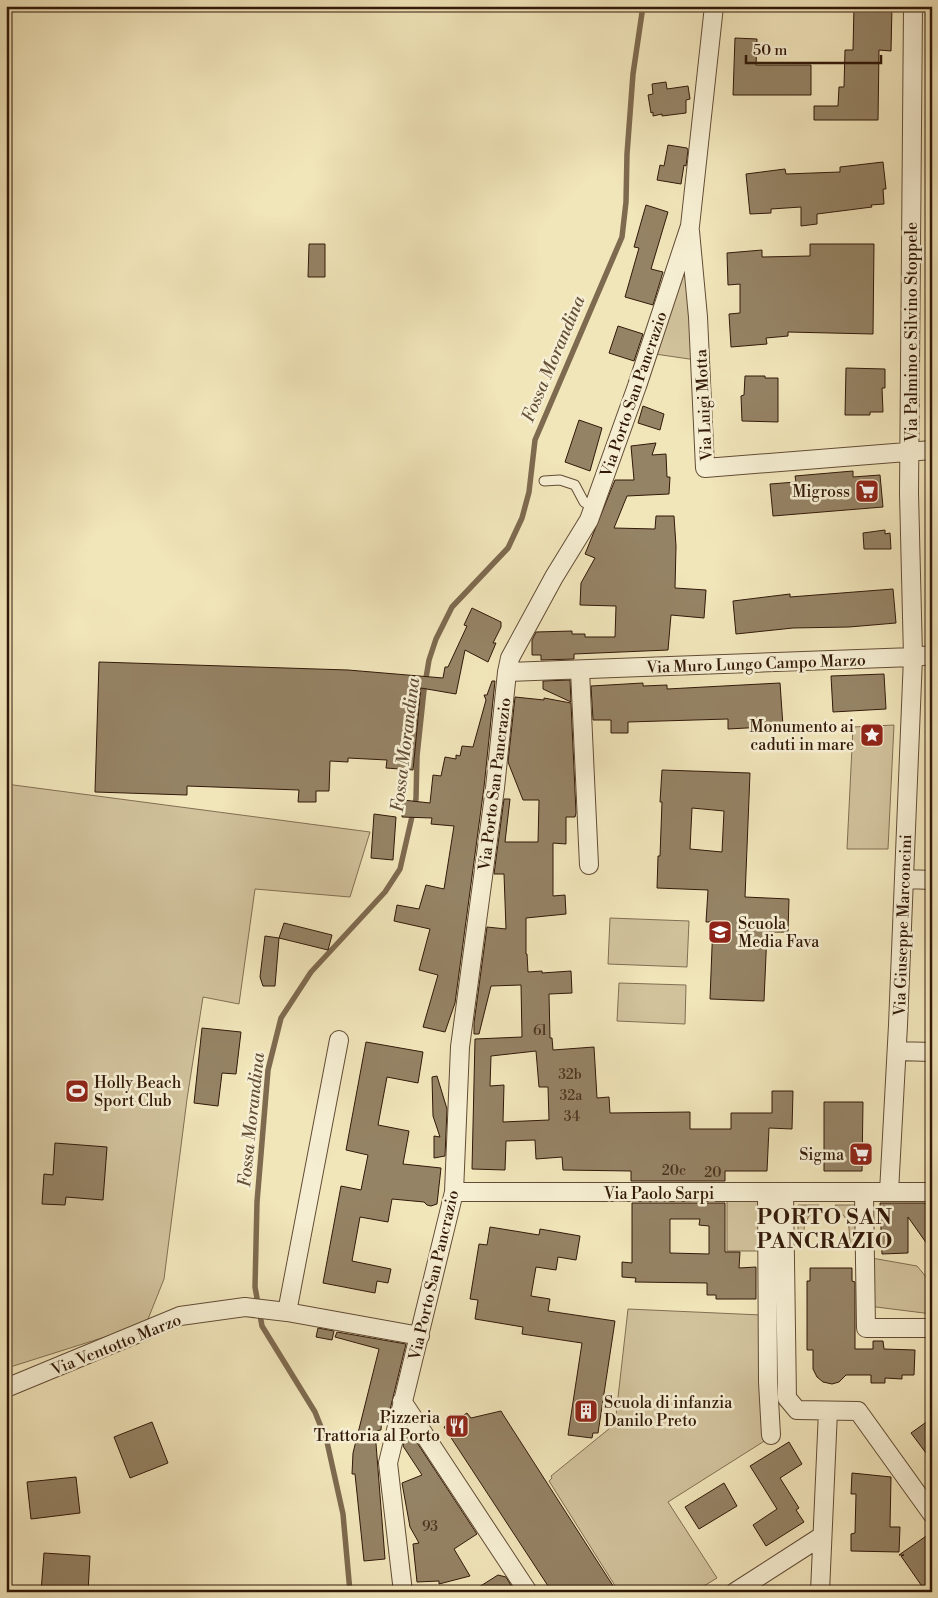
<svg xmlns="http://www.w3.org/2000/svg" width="938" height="1598" font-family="'Libre Bodoni',serif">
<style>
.green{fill:#d1c29c;stroke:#826e52}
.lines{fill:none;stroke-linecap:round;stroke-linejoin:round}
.stream{stroke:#7e6a4f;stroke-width:5.5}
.building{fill:#958365;stroke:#321909;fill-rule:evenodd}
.lane-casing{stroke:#624c35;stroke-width:11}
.street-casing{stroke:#624c35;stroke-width:20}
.lane{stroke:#f6eed2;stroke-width:9}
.street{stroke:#f6eed2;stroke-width:18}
.labels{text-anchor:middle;stroke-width:5;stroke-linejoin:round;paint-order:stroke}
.number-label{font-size:14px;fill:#4b3420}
.street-label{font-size:16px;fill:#321909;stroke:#f6eed2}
.poi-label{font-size:16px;fill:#321909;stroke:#f6eed2;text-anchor:end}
.water-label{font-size:18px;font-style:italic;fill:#644f38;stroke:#f6eed2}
.district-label{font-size:21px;font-weight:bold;letter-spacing:1px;fill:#321909;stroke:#f6eed2}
</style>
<rect width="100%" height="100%" fill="#f1e5ba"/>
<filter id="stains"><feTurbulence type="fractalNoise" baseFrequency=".004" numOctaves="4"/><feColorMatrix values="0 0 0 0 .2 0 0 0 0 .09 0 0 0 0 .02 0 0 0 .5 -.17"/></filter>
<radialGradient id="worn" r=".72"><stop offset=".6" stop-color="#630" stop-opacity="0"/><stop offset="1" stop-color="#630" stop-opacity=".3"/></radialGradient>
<path class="green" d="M684,270L686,272L696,360L655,354Z
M894,725L888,849H847L853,727Z
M6,784L370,832L350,897L255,889L239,1004L203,997L187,1099L164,1279L146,1324L7,1368Z
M610,918L689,921L687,967L608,964Z
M619,983L686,985L685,1024L617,1021Z
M727,1193L763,1194L762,1251H727Z
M798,1205H819C817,1210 815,1210 811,1214C804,1221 802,1235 804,1245L800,1249H798Z
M835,1205H856V1249H852C848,1241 851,1230 847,1221C844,1214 837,1211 835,1205Z
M866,1257L917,1266L932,1284V1314L868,1306Z
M628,1309L761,1315L766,1440L668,1502L717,1578L694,1592H619L549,1481L552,1478L551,1476L615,1424Z"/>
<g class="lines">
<path class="stream" d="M350,1592L343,1514L327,1442L315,1412L262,1326L255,1287L257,1202L268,1070L281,1018L311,972L385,892L400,869L416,799L417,756L424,690L429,660L436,639L452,607L508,548L522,518L529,492L535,440L622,237L626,202L627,154L633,74L643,6"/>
</g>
<path class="building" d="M854,6H892L891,51L879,50L878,120H814V106H838L839,87H844L845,50H853Z
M735,38L757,39L756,65H811V95H733Z
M666,82L667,89L688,86L690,99L686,100V113L662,116V114L653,116V112L651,113L648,95L653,94L652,84Z
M668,145L687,148L688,150L686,166L684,165L681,184L657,180L660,165L664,166Z
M883,162L886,189H883L884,204L871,205L872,207L817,214V224L801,226V207L771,209V213L750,214L746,174L785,169L786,174L840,172V167Z
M646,205L668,212L651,269L663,272L653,305L625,297L639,248L634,247Z
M309,244H325V277H308Z
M810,244H874L873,334L788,332V336L766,338L767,344L731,347L729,314L740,313V284L728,285L727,253L762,250V257L810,256Z
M618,326L643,334L634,361L609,353Z
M846,368L885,369V388H882L883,412H870V415H845Z
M745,376H765V378H778V422L742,421L741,396L744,395Z
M643,406L664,414L660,430L638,423Z
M579,420L602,428L590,471L565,462Z
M656,443L652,455L666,454L667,477H670L669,494L627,496L614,528L655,529L656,516H674L676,546L675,588L706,590L704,618L671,615L668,650L574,654V659L541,660V655H532V640L536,632L572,631V634H585V637H615L616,606L580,605L581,583L595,558L585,554L615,480H634L631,446Z
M853,471V477L880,475L883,507L773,516L770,484L796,482L795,476Z
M885,530V534L890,533L891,549H864L863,533Z
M893,589L896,623L849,627L793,628L736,634L733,601L790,594V597Z
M472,608L501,622V627L493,643H496L488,662L465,650L456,694L421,688L413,770L386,768L387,760L348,758V762L330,761L329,791H316V802H298L299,790L187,786V795L95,792L99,662L348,670L443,678L445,667H448L467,626L464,625Z
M884,674L886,709L833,712L831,676Z
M570,680L571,702L543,689V681Z
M492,681H495L484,787L455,1003L445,1032L423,1027L438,975L419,970L430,929L394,921L397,905L419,909L426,885L444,889L454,826L431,824L432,818L402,817L403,800L430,803L433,775L441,776L445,757L456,759V755L460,756L462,746L473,747L486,700L484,695H487Z
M643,683V686L667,685V689L780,683L783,726L728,729V719L628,722V733H611V720H593L591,686Z
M515,697L544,700V698L571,703L576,813L575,817H566V844L553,843V896L565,895L566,914L526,918V954H527L528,972L542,971V973L571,971L572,993L549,994L550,1038H552L553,1050L594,1047L597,1098L609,1097L610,1113L690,1112V1129H731V1113H772V1091H793L792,1129L769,1128L767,1171H725V1181H631V1171L563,1170L562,1157L536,1159L535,1140L506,1141L505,1170L472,1169L475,1039L522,1037L521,985L491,986L479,1034H474V1023L487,927L506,929L504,874H494L504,799H510L505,842H538L539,800H523L508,762ZM536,1051L539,1087H548L549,1120L503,1122L504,1085L490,1086L491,1056Z
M662,770L750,773L745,897L789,899L788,932H767L764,1001L710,999L713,922H706L708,890L657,888L658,856H660L662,802H660ZM692,808L724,811L722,852L690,849Z
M374,814L396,817L393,860L371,858Z
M284,923L332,935L328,950L279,938Z
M265,936L279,938L275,986H263L260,977Z
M202,1028L241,1032L236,1074L222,1073L218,1106L194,1103Z
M366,1042L423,1052L418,1083L387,1077L378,1125L409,1131L403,1164L441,1168L437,1204L431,1206L427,1205L424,1202L392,1199L388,1222L360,1217L352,1261L391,1269L388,1283L377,1281L375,1293L323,1283L341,1186L361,1190L368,1155L346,1150Z
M437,1076L447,1109L445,1156L434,1158V1136L440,1137L433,1116L432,1077Z
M824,1102H863L862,1171H824Z
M55,1143L107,1147L103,1200L66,1197L65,1205L42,1204L44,1174L53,1175Z
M632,1203H725V1252H740L739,1268L756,1267V1299H716V1295H707V1283L635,1282L636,1278L622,1277V1262L632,1263ZM670,1219H700L699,1225L709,1226V1254L670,1253Z
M880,1203H925L932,1211V1251L908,1217V1253L882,1254Z
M490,1227L539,1235L540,1229L580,1236L576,1260L558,1257L556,1270L536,1267L531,1296L550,1299L548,1311L615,1321L598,1433H593L592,1438L568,1435L582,1343L522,1334L523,1327L475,1319L478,1300L470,1299L479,1244L487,1245Z
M810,1268H852V1281L855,1282V1349H873V1341H883L884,1349L915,1350L914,1375H902V1379L885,1378V1383H871V1375H846L839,1382L832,1384L823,1382L817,1377L813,1369V1350H807V1281H810Z
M318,1328L334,1331L332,1340L316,1337Z
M337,1332L406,1344L387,1422L382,1414L381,1430L375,1431L385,1559L364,1561L355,1474H352L353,1453L379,1349L335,1337Z
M501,1411L504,1416L617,1592H552L444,1427L467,1413L471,1418Z
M932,1418V1461L911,1433Z
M152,1422L168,1463L130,1478L114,1437Z
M412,1435L477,1534L454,1549L470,1576L439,1584V1581L417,1582L413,1544L419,1543L410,1527L402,1483L422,1475L403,1446L405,1439Z
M789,1442L802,1464L780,1478L799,1508L796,1510L804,1522L766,1546L753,1525L777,1509L750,1466Z
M852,1473L891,1477L890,1527H900L899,1552L851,1551V1534L855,1533L856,1494H851Z
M76,1477L80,1513L31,1519L27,1482Z
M724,1483L737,1506L699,1529L685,1507Z
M932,1532V1592H926L901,1556L904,1555H899Z
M44,1553L90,1556L88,1592H41Z
M498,1575L506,1577L515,1592H471Z"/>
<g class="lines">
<g class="lane-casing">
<path id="lane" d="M544,481L560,480L575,485L584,502L593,508"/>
</g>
<g class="street-casing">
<path id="street" d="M690,231L698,317L705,468L932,450
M580,670L589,865
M507,672L913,657L932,655
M905,879L932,880
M897,1051L932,1052
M454,1192H932
M889,1192L898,1025L913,657L909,493L913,6
M767,1193L768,1382L771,1435
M784,1193L787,1398L797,1410L858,1411L932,1514
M864,1193L866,1328H932
M287,1312L339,1040
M6,1388L180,1316L245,1307L287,1312L420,1336
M402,1401L528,1592
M403,1592L388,1463L454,1192L460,1047L495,788L507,672L510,658L554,577L589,520L637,386L690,226L714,6
M735,1592L822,1536
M820,1592L828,1411"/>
</g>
<use href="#lane" class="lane"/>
<use href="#street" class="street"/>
</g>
<defs>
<g id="supermarket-square" transform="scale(1.25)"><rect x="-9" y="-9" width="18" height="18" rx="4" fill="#8f2418" stroke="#f6eed2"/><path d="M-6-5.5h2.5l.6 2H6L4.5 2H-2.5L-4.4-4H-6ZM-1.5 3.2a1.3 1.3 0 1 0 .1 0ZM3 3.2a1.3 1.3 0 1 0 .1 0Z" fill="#fff"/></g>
<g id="sight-square" transform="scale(1.25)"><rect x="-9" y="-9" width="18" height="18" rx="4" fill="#8f2418" stroke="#f6eed2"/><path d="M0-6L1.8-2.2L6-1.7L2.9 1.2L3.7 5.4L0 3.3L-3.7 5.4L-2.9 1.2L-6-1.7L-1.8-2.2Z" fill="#fff"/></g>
<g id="school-square" transform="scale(1.25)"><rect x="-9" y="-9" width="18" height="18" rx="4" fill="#8f2418" stroke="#f6eed2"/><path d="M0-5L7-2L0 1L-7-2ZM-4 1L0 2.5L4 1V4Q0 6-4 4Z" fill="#fff"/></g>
<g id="stadium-square" transform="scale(1.25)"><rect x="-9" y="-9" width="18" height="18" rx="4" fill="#8f2418" stroke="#f6eed2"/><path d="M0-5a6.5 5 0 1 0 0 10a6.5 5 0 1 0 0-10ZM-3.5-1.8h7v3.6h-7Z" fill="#fff"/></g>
<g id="building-square" transform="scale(1.25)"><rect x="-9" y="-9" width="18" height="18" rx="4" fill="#8f2418" stroke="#f6eed2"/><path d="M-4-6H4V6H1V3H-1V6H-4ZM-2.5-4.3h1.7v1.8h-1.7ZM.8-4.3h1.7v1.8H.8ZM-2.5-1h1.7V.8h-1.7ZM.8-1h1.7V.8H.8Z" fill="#fff"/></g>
<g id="restaurant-square" transform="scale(1.25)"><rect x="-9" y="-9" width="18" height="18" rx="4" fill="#8f2418" stroke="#f6eed2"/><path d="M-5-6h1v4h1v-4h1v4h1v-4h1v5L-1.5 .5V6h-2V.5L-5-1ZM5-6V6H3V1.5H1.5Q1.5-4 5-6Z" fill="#fff"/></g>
</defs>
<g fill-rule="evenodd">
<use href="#supermarket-square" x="867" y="491"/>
<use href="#sight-square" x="872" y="735"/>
<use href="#school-square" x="720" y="932"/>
<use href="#stadium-square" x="77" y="1091"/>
<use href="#supermarket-square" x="861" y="1154"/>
<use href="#building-square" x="586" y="1411"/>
<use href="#restaurant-square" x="457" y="1426"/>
</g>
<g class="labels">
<g class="number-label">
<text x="540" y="1035">61</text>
<text x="570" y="1079">32b</text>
<text x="571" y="1100">32a</text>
<text x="572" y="1121">34</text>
<text x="674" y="1175">20c</text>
<text x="713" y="1177">20</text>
<text x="430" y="1531">93</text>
</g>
<g class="street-label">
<text transform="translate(911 332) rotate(-90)" y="6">Via Palmino e Silvino Stoppele</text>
<text transform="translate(633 394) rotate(-71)" y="6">Via Porto San Pancrazio</text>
<text transform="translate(703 405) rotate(-93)" y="6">Via Luigi Motta</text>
<text transform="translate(756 663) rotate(-2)" y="6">Via Muro Lungo Campo Marzo</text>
<text transform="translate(494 784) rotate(-83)" y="6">Via Porto San Pancrazio</text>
<text transform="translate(902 925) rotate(-88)" y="6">Via Giuseppe Marconcini</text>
<text x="659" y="1199">Via Paolo Sarpi</text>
<text transform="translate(433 1275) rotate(-77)" y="6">Via Porto San Pancrazio</text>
<text transform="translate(116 1344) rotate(-22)" y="6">Via Ventotto Marzo</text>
</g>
<g class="poi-label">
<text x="850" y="497">Migross</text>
<text x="854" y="732">Monumento ai<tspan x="854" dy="18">caduti in mare</tspan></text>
<text x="738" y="929" text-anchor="start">Scuola<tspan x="738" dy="18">Media Fava</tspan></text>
<text x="94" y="1088" text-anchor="start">Holly Beach<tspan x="94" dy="18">Sport Club</tspan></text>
<text x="844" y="1160">Sigma</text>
<text x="604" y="1408" text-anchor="start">Scuola di infanzia<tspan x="604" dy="18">Danilo Preto</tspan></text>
<text x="440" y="1423">Pizzeria<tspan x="440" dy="18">Trattoria al Porto</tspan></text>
</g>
<g class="water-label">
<text transform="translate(553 359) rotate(-67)" y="6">Fossa Morandina</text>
<text transform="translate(405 745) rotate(-83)" y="6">Fossa Morandina</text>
<text transform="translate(251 1120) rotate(-84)" y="6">Fossa Morandina</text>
</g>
<g class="district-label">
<text x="825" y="1224">PORTO SAN<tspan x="825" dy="24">PANCRAZIO</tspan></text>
</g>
</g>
<rect width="938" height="1598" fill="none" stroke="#f1e5ba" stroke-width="25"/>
<rect x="8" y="8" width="923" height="1583" fill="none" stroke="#321909" stroke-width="2.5"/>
<rect x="12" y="12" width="913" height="1573" fill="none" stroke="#321909"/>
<path d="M746 55v8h135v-8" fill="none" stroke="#321909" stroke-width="2.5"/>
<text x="753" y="55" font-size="15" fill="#321909" stroke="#f6eed2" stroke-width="4" paint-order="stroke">50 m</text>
<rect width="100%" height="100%" filter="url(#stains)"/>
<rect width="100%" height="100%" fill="url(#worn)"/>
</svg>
